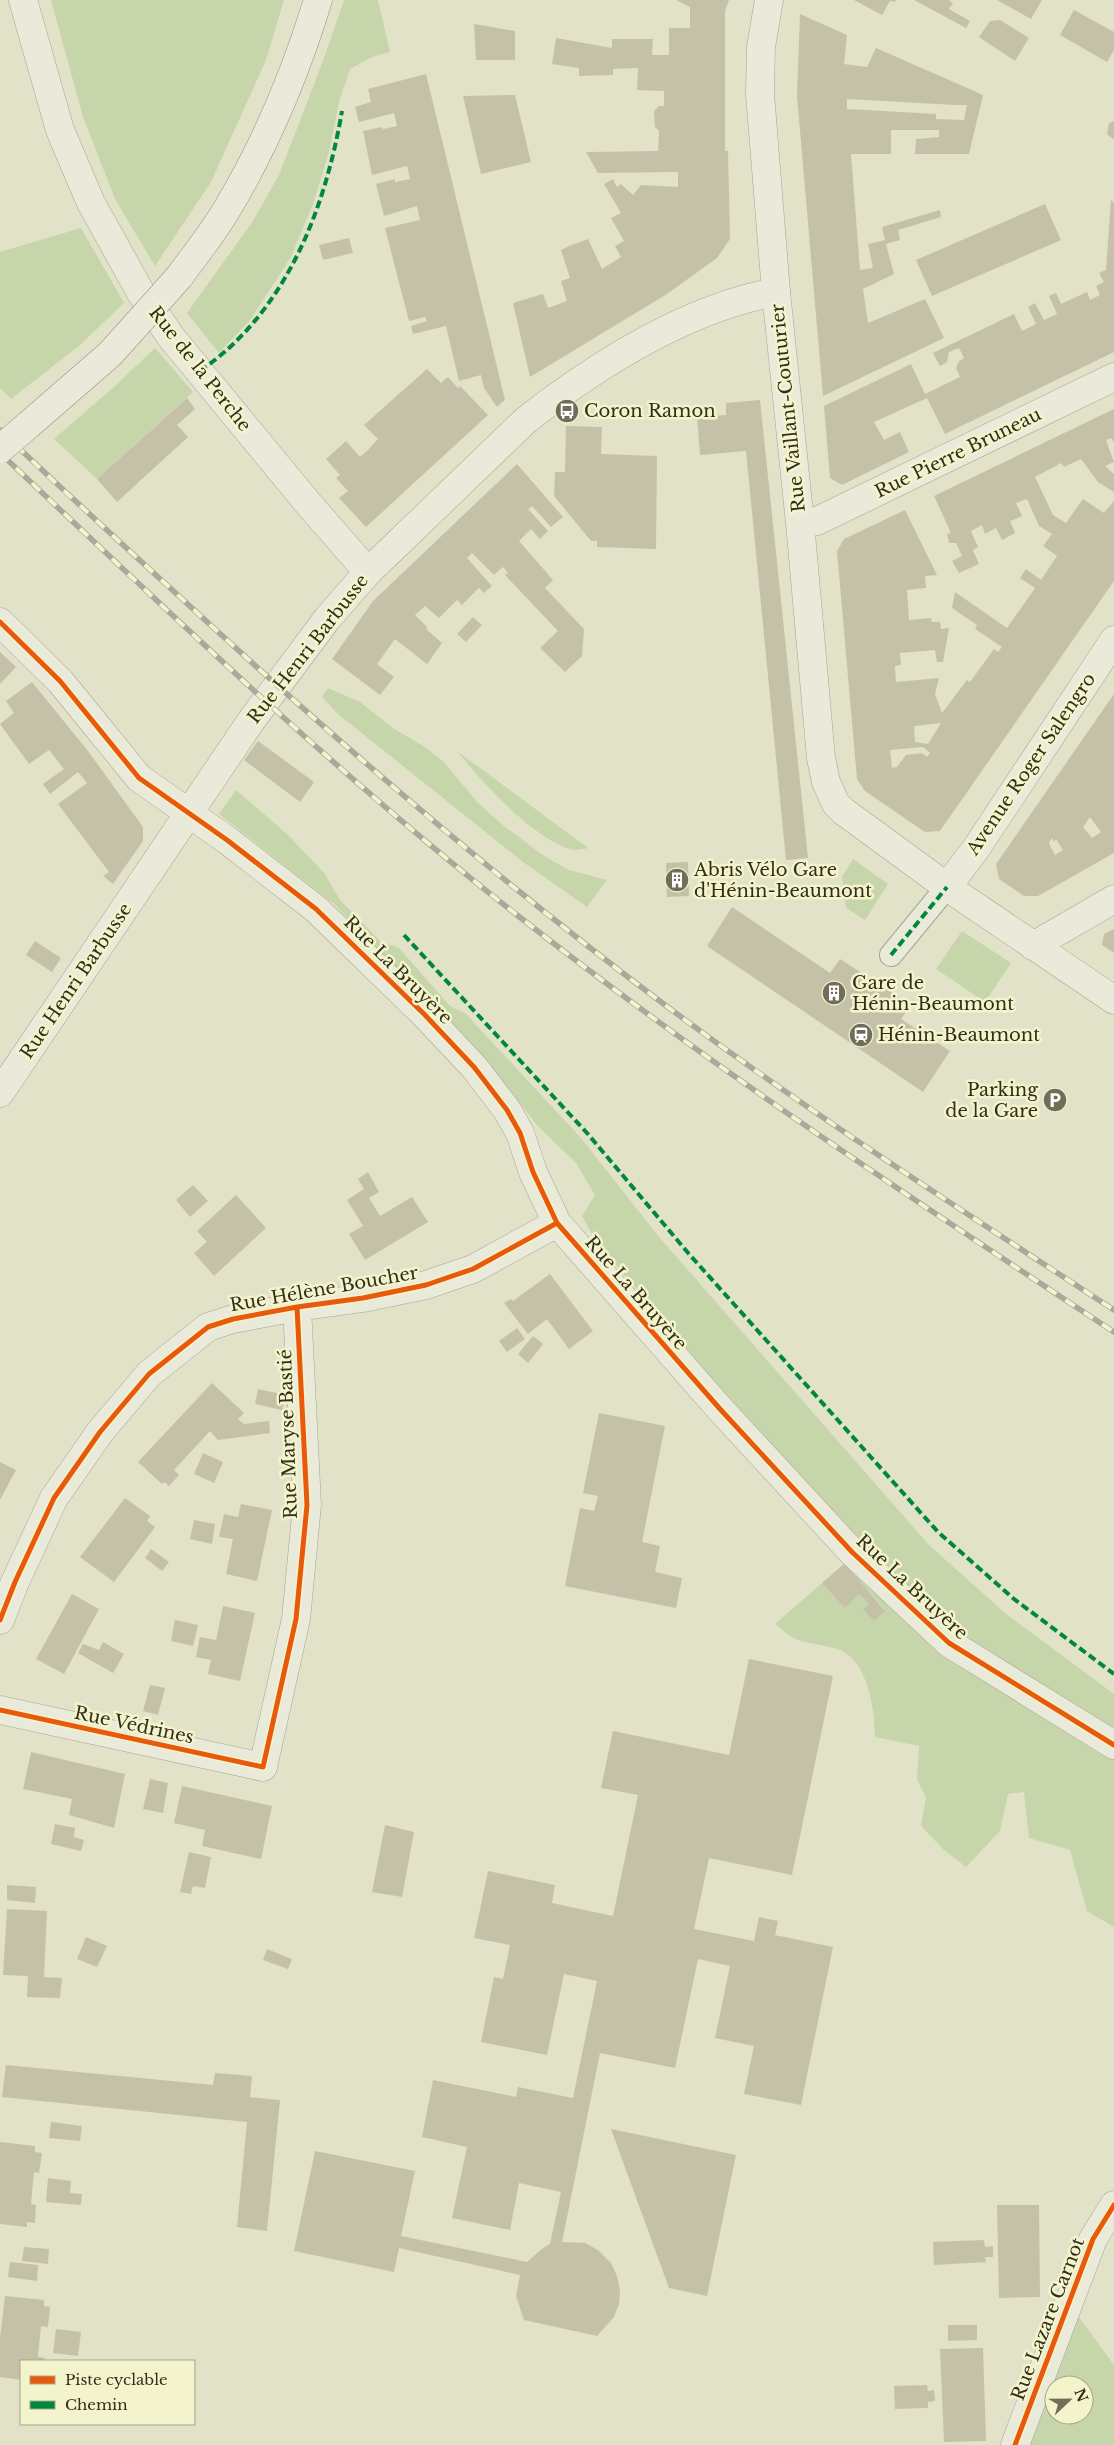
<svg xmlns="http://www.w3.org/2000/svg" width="1114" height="2445" font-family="'Libre Baskerville',serif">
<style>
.green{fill:#c7d5aa;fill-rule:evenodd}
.building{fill:#c5c1a9;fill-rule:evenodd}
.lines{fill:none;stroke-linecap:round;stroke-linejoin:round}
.pedestrian-casing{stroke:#a6a592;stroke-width:24}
.minor-casing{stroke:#a6a592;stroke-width:29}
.tertiary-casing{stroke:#a6a592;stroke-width:29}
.secondary-casing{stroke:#969482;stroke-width:29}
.pedestrian{stroke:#eaeada;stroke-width:22}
.minor{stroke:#eaeada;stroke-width:28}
.tertiary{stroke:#eaeada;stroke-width:28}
.secondary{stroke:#eaeada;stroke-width:28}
.rail-casing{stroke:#a8a89b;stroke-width:5.5}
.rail{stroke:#f3f4cc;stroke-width:4;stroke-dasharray:11;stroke-linecap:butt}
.secondary-bridge-casing{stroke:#969482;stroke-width:29;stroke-linecap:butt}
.secondary-bridge{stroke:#eaeada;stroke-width:28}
.quiet{stroke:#00873e;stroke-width:4;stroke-dasharray:8 4;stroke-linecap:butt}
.cycleway-casing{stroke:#f3f4cc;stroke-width:8}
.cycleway{stroke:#e8590c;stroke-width:5}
.labels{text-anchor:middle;stroke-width:5;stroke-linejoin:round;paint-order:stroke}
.street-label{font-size:18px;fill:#332e1b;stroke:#f3f4cc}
.poi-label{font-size:18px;fill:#332e1b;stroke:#f3f4cc;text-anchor:start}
</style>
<rect width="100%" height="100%" fill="#e2e2c8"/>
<path class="green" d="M51,0H284L266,60L211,182L155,266L115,199L83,117Z
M344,0H378L390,52L372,57L350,69L339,102L329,152L313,204L291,257L251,319L219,353L187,313L253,221L279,175L323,61Z
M81,228L124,303L80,345L11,399L0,388V252Z
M155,348L193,392L97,479L54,439L115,386Z
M328,688L360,702L393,728L425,747L444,762L478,803L504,826L544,856L569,870L607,880L587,907L523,862L338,714L322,697Z
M457,751L588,848C581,850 573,851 566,848C528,833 482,782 457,751Z
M236,790L287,834L324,873L340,900L381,942L399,948L450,1006L466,1014L581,1138L659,1237L929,1545L1005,1613L1114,1694V1927L1087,1911L1070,1850L1029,1838L1024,1792L1008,1794L1000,1831L966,1867L943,1849L921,1826L926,1797L917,1780L919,1746L875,1737C875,1711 868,1663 842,1651C827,1644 808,1645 793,1638C787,1634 780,1628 775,1624L822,1583L845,1607L859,1594L869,1604L864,1610L874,1621L885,1610L845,1563L728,1398L595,1240L582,1216L595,1195L576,1163L537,1125L488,1063L334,904L219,814Z
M853,859L888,884L865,920L846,908L842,877Z
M962,931L1011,963L985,1002L936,969Z
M1068,2302L1114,2365V2445H1015ZM1054,2385H1084V2415H1054Z"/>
<path class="building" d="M676,0H729L725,11V151H728L730,239L717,258L667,294L530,377L513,303L543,294L548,308L567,301L561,281L570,278L561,250L569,246L588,239L602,269L621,257L615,246L624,241L611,218L621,213L604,184L613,179L617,187L621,184L633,195L641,185L678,187V172L598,173L586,152L658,151L659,131L655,127L654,111L659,106H664V91L637,90L638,68L613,69V75L579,76V68L552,64L556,38L612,48V39H653L652,55H669V28H690V7Z
M854,0H896L895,2L890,1L882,15Z
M914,0H949L953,3L949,9L970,21L966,28Z
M997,0H1042L1031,19Z
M1074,10L1114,32V50L1107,62L1060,35Z
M800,14L847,35L844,64L867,67L876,48L983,95L969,154H915L916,139L939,137V130H891V154H851L860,270L873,268L868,244L885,240L882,227L940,210L941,217L898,230L900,240L886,244L894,274L863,289L868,323L925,299L944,338L823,396L797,96ZM847,99L956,105H967L964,120L936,119V114L847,109Z
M1000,20L1029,38L1015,61L979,37L990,21Z
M474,24L515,31V60H476Z
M426,74L505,400L497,407L484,388L481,375L459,381L446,326L413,334L411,326L427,321L425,317L409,321L385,228L420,220L417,206L384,216L376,184L395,179V182L410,179L407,166L372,175L363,131L382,127L383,129L397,126L394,113L359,122L355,107L371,102L368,89Z
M515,95L531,162L481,174L463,96Z
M1114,121V140L1107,134L1109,123Z
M1111,199L1114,204V352L945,434L927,398L874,422L884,440L900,432L909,452L842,485L830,478L824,406L911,364L925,394L960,377L956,368L959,361L964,358L959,348L949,352L947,362L940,366L933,353L1014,314L1022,331L1036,324L1028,307L1035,303L1044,320L1057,314L1049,296L1056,293L1061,304L1087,292L1090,300L1100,295L1096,286L1104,282L1099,273L1106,270Z
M1045,204L1061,240L932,296L916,260Z
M349,238L353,253L323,260L319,245Z
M427,369L441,383L448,377L458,388L460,386L488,415L366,527L339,498L348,491L336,478L340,475L326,459L346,441L360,457L368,450L378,439L364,425Z
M187,398L195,409L177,425L188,437L117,502L97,479Z
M760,400L808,858L786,860L746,451L700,455L697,417L726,415V403Z
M1114,409V443L1111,438L1106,440L1114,462L1105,466L1114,474V492L1098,482L1081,459L1064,467L1061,463L1035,477L1053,515L1066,523L1083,499L1104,513L1114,501V581L940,831L925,832L865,791L857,779L837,551L844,539L905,510L937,575L925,576L926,588L907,590L909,620L931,618L932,622H940L941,629L949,628L943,662H937L935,650L900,653L901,665L895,666L896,682L939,678L935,694L942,713L967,680L970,682L994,649L998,652L1002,647L975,629L977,625L952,608L955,592L1007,628L1035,588L1020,578L1026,569L1041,580L1057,556L1043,546L1052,534L1039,526L1027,499L1016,503L1022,516L1010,521L1015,533L1002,540L996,528L985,534L982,525L971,531L978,547L973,550L979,564L959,573L952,561L962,556L956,543H949L947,534L951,533L934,496ZM941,723L928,744L915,742L914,726ZM923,747L930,753L927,757L922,753L906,755L897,767L892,768L890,750Z
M566,426L602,427L601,454L657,456L656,549L597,547V541H591L554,496L555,472H565Z
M517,464L563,517L551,527L532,506L528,509L548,531L540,539L531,529L519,541L553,580L545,588L584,629L582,656L565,672L540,648L558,631L505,575L508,573L503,567L494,575L472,553L467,558L492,586L484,593L479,588L462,605L457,600L439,618L425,606L415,615L428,628L426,629L442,643L427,664L395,639L377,664L394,677L380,695L332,659L373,601Z
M473,617L482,625L466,642L457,634Z
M0,652L16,667L0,684Z
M32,682L88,751L143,827V841L113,884L103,876L109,872L58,804L87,783L78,772L50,794L43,784L64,769L49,750L29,764L0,724L14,713L6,701Z
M1114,694V853L1038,896H1024L999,879L996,864ZM1090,817L1101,832L1092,838L1083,827ZM1052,838L1054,842L1056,839L1063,850L1055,855L1049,843Z
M258,741L314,782L300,802L244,760Z
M688,862L689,896L667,897L666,863Z
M732,907L830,973L840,959L911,1005L901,1019L950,1051L923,1092L707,946Z
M1114,929V953L1102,945L1104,934Z
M35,941L61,958L52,972L26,955Z
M368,1172L379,1192L369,1198L380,1216L412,1197L428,1222L365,1260L349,1234L363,1226L347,1200L364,1189L358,1179Z
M193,1185L208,1201L190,1217L176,1200Z
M236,1195L266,1228L214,1276L194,1253L207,1242L197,1231Z
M550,1274L593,1331L569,1349L547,1319L528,1334L504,1303L511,1299L513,1301Z
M517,1328L525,1339L507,1352L499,1341Z
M533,1336L543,1344L528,1363L518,1354Z
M212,1383L244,1413L238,1419L244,1424L269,1421L270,1433L218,1440L210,1431L174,1470L179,1475L169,1486L164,1482L162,1484L138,1462Z
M258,1389L285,1395L282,1410L255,1404Z
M599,1413L665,1426L642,1542L660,1546L655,1572L682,1578L676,1608L565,1586L580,1508L594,1511L598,1496L583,1493Z
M203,1453L223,1462L214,1483L194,1474Z
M0,1462L16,1470L0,1500Z
M125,1498L150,1516L147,1521L155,1527L114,1582L80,1557Z
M241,1504L272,1510L257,1581L226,1574L233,1539L219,1537L224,1514L238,1517Z
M194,1520L215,1524L212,1544L190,1539Z
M151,1549L169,1562L162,1571L145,1558Z
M845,1563L885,1611L874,1621L863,1609L869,1604L859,1594L845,1608L822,1583Z
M72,1594L99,1609L64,1674L36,1659Z
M223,1606L255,1613L240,1681L208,1674L211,1660L196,1657L200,1637L216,1640Z
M175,1620L198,1625L193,1646L171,1641Z
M103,1642L124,1654L113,1673L78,1653L83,1644L99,1650Z
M749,1659L833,1676L792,1875L709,1858L694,1929L754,1941L759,1917L778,1921L775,1935L833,1947L801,2105L744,2094L754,2046L715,2038L730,1966L698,1959L675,2068L600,2053L562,2242L585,2243L598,2250L611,2263L617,2276L620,2290L619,2304L614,2317L597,2336L524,2320L516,2296L520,2275L399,2248L394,2272L294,2251L315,2151L415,2171L401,2236L527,2262L543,2248L550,2244L561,2192L519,2183L510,2230L452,2218L467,2147L422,2137L433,2080L516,2097L518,2087L573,2098L597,1981L564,1974L547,2055L481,2042L494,1977L503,1979L510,1945L474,1938L488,1871L555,1885L552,1903L613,1916L638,1795L601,1788L613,1731L729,1755Z
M150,1685L165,1688L158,1715L143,1711Z
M31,1752L125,1774L114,1828L69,1815L72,1799L23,1789Z
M150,1779L168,1783L163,1813L143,1809Z
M182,1786L272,1806L261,1859L202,1846L205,1830L174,1823Z
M55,1824L75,1828L74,1837L84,1840L81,1851L51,1844Z
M385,1825L414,1832L402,1897L372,1892Z
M189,1852L211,1857L205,1888L193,1886L191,1894L180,1892Z
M7,1885L36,1887L35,1903L7,1900Z
M7,1909L47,1911L44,1977L62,1978L60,1998L27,1997L28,1976L3,1975Z
M86,1937L107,1946L97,1967L77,1959Z
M267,1949L292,1959L288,1969L263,1960Z
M6,2065L213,2085L215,2073L252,2076L250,2097L280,2100L267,2231L237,2227L247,2122L2,2097Z
M51,2122L82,2126L80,2141L49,2138Z
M611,2129L736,2155L707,2296L669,2288Z
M0,2142L35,2146V2152L42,2153L39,2173L34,2172L31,2204L36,2205L35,2223L27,2222V2227L0,2224Z
M48,2178L71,2181L70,2193L82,2194L81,2205L46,2202Z
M997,2205H1039L1040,2297L999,2298Z
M984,2240L985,2247L993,2246V2257H985L986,2262L934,2265L933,2242Z
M24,2247L49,2249L48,2264L22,2261Z
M10,2262L38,2265L37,2281L8,2277Z
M5,2296L44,2300V2306L50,2307L48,2327L41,2326L38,2357L45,2358L44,2361H21V2380L0,2377V2338Z
M948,2325H977V2340L948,2341Z
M56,2329L81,2332L78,2356L53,2353Z
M983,2348L986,2441L944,2442L940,2349Z
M927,2385L928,2391L934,2390L935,2398V2401L928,2402V2408L895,2409L894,2386Z"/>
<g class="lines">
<g class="pedestrian-casing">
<path id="pedestrian" d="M891,955L947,887"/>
</g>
<g class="minor-casing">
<path id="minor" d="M23,0L60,130L91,203L141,293L171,337L307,502L368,572
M776,292L800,523L821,758L826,782L836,804L843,811L947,887L1114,1000
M800,523L817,521L1114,377
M0,622L60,681L139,778L227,840L316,909L424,1014L474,1067L507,1110L520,1133L533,1172L557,1223L720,1409L852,1552L949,1643L1114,1745
M947,887L977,847L1114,640
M1033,946L1114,899
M0,1620L15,1582L54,1498L100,1432L149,1374L208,1327L233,1319L297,1307L363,1298L426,1285L473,1269L557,1223
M0,1710L263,1767L296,1619L307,1505L297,1307
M1015,2445L1093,2239L1114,2205"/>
</g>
<g class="tertiary-casing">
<path id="tertiary" d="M0,1093L251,721L327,619L368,572L526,420C597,365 686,308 776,292L760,94L761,47L769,0"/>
</g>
<g class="secondary-casing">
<path id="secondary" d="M179,277C195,255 213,233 227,209C266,144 296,72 318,0
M26,427L110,354L137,324"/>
</g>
<use href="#pedestrian" class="pedestrian"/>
<use href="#minor" class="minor"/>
<use href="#tertiary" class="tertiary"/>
<use href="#secondary" class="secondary"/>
<g class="rail-casing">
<path id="rail" d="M0,430C55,483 111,534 168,586C327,733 491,875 665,1005C810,1113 963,1211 1114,1310
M0,453C168,611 335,773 517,915C708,1065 911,1198 1114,1332"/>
</g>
<use href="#rail" class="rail"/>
<g class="secondary-bridge-casing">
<path id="secondary-bridge" d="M137,324L179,277
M0,449L26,427"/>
</g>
<use href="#secondary-bridge" class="secondary-bridge"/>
<path class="quiet" d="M200,371C286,312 325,210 342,111
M404,935L587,1133L689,1254L938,1532L1014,1599L1114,1674
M891,955L947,887"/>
<g class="cycleway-casing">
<path id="cycleway" d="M0,622L60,681L139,778L227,840L316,909L424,1014L474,1067L507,1110L520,1133L533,1172L557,1223L720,1409L852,1552L949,1643L1114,1745
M0,1620L15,1582L54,1498L100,1432L149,1374L208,1327L233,1319L297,1307L363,1298L426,1285L473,1269L557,1223
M0,1710L263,1767L296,1619L307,1505L297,1307
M1015,2445L1093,2239L1114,2205"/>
</g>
<use href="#cycleway" class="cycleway"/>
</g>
<defs>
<g id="bus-disc" transform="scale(1.25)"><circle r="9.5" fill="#706d58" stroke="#f3f4cc"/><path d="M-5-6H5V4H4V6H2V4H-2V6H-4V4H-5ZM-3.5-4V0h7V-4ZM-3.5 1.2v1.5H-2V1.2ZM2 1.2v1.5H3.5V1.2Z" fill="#fff"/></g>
<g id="building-disc" transform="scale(1.25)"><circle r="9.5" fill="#706d58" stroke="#f3f4cc"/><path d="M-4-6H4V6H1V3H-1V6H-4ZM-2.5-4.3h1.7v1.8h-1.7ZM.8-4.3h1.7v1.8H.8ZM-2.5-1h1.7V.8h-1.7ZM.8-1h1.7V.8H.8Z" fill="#fff"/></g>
<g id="station-disc" transform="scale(1.25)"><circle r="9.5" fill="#706d58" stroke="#f3f4cc"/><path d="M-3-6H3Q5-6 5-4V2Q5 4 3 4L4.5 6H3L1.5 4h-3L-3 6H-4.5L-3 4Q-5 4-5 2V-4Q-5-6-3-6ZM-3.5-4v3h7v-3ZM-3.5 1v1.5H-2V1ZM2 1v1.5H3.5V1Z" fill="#fff"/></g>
<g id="parking-disc" transform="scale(1.25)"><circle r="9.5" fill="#706d58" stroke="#f3f4cc"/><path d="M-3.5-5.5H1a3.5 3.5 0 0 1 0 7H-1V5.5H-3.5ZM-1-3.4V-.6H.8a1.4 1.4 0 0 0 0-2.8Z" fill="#fff"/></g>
</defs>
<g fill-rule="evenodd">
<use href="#bus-disc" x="567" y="411"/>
<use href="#building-disc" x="677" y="880"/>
<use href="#building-disc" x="834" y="993"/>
<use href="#station-disc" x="861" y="1035"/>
<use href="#parking-disc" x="1055" y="1100"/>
</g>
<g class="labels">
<g class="street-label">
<text transform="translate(200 369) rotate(52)" y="6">Rue de la Perche</text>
<text transform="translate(788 408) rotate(-96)" y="6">Rue Vaillant-Couturier</text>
<text transform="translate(958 453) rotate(-26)" y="6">Rue Pierre Bruneau</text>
<text transform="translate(308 649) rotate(-52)" y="6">Rue Henri Barbusse</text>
<text transform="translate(1031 764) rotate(-56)" y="6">Avenue Roger Salengro</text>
<text transform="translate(398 970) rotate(45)" y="6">Rue La Bruyère</text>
<text transform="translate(76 981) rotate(-56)" y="6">Rue Henri Barbusse</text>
<text transform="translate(324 1289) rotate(-10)" y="6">Rue Hélène Boucher</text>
<text transform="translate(636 1293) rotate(49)" y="6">Rue La Bruyère</text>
<text transform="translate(288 1434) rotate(-92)" y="6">Rue Maryse Bastié</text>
<text transform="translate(912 1587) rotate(43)" y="6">Rue La Bruyère</text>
<text transform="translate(134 1725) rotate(12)" y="6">Rue Védrines</text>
<text transform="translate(1048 2319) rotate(-69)" y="6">Rue Lazare Carnot</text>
</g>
<g class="poi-label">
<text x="584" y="417">Coron Ramon</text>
<text x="694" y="876">Abris Vélo Gare<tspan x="694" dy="21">d'Hénin-Beaumont</tspan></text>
<text x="852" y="989">Gare de<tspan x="852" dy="21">Hénin-Beaumont</tspan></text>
<text x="878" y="1041">Hénin-Beaumont</text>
<text x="1038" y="1096" text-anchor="end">Parking<tspan x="1038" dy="21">de la Gare</tspan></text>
</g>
</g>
<rect x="20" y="2360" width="175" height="65" fill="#f3f4cc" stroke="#a6a585"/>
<rect x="30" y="2376" width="25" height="8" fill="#e8590c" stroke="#a6a585"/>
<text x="65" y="2385" font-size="15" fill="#332e1b">Piste cyclable</text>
<rect x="30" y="2401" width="25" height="8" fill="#00873e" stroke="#a6a585"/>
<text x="65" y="2410" font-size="15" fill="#332e1b">Chemin</text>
<g transform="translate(1069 2400) rotate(68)"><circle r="24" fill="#f3f4cc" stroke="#a6a585"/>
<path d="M0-4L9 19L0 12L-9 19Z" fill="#706d58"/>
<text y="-8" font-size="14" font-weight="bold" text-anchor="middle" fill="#332e1b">N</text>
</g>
</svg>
